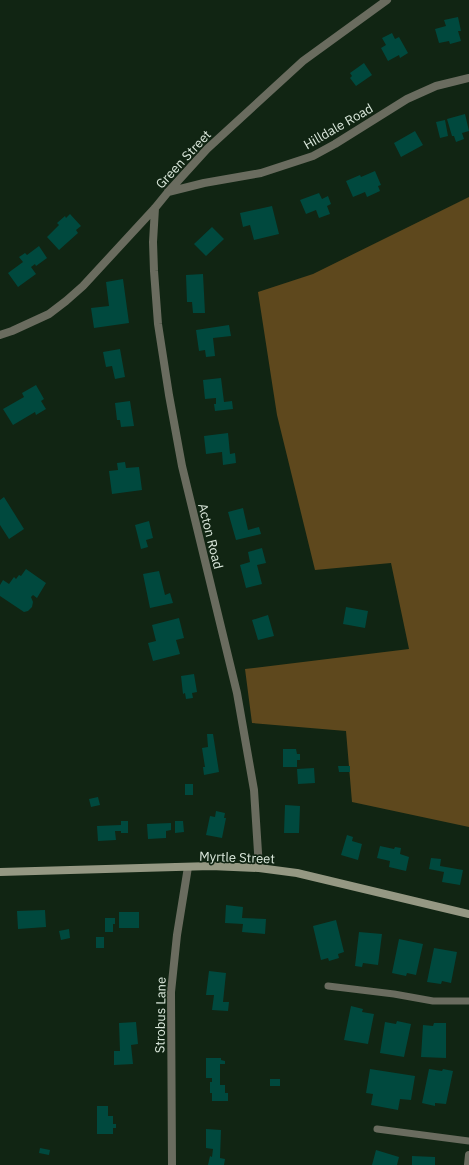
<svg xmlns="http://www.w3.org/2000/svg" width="469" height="1165" font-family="'IBM Plex Sans',sans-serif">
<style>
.forest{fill:#5e481d}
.building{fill:#00493e}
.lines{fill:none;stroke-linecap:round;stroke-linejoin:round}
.lane{stroke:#6a6c5f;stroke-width:7}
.street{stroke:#6a6c5f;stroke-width:8}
.secondary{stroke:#959883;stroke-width:8}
.labels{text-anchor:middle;stroke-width:3.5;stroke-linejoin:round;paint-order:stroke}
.street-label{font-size:13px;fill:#dce9dd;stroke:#112513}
</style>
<rect width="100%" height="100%" fill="#112513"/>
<path class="forest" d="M469,197V827L352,802L346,731L252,723L245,669L409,649L391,563L315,570L277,415L258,292L313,274Z"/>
<path class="building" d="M458,17L461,31H458L461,41L450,44L449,41L439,43L435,29L446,26L444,20Z
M392,33L395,39L399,37L408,53L400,58L399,55L388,61L381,48L386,45L382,38Z
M364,63L372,75L356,86L350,78L352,76L350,73Z
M465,114L469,131L462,133L464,139L456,142L454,136H452L447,119Z
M445,120L448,136L440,138L436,122Z
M415,131L423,145L401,157L394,143Z
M375,171L381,185L378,186L380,191L367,197L365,192L353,197L346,181L360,175L361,177Z
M319,193L322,199L328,196L331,204L327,206L330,214L319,218L316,210L306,214L300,200Z
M272,206L279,234L254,240L250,225L243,227L240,213Z
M70,214L81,226L76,230L78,233L59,250L47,237L59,225L57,223L65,216L66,218Z
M212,227L224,239L206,256L194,244Z
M39,246L47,258L36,266L35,264L31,267L36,274L18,287L8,273L23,262L19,257L25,253L27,255Z
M203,274L205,313H193L192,302H187L186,275Z
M123,279L129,323L94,328L91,308L109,306L106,282Z
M229,325L231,336L213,338L215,356L206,357L205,350L199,351L196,330Z
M120,349L125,377L115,379L112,366L106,367L103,352Z
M221,378L224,402L232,401L233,409L215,411L214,404H216V398L205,399L203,380Z
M36,385L44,399L41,401L46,409L36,415L35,412L13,425L3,409L24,397L22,393Z
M130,401L134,426L121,427L120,420H117L115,403Z
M228,433L230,454L235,453L236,463L223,465L222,452L206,454L204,436Z
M125,462L126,468L139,467L142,490L112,494L109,471L118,470L117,463Z
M4,497L24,529L9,539L0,525V500Z
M243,508L248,530L259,527L261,534L236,540L228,512Z
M149,521L153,538L146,540L148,547L141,549L135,525Z
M262,548L266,563L257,565L262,584L246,588L240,565L250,562L248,552Z
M26,569L46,583L37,598L33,595L31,597L33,602L32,607L28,611L24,612L0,596V585L3,580L9,584L14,577L16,579L19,575L21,576Z
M159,571L165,595L170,593L173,603L150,608L143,574Z
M346,607L368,611L365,628L343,624Z
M268,615L274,636L258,640L252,620Z
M179,618L184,638L176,640L180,654L153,661L148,643L156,641L152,625Z
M194,674L197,692L192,693L193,698L186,699L185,693L183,694L181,676Z
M207,734H213L219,772L204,775L203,767H205L202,748L208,747Z
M283,749H296L297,754H300V760H297V767H283Z
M338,766H350V772H339Z
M314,768L315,783L298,784L297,769Z
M185,784H193V795H185Z
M98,797L100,805L91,807L89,799Z
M285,805L300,806L299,833H284Z
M216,811L225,813L224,818H226L222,838L206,835L210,816L215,817Z
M121,821H128V833H121V831H115L116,840L98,841L97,826L121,825Z
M175,821H183L184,832L175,833Z
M171,823V830L166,831V838L148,839L147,824Z
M347,835L353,837L352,841L362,844L358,860L341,855Z
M380,846L394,849L395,847L401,848L400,854L409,857L406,871L389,867L390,861L377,858Z
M431,858L441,859L440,866L463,870L460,885L442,882L444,872L429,869Z
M226,905L243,907L242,918L266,919L265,934L242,932L243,924L225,923Z
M45,910L46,927L18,929L17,911Z
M119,912H139V928H119Z
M105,918H115V924H113V932H105Z
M336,920L344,952L338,954L339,958L329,961L328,958L321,960L313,926Z
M69,929L70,938L61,940L59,931Z
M359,932L382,934L378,965L363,963L362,967L355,966Z
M96,937H104V948H96Z
M399,939L423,944L416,975L407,973L406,976L392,973Z
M434,948L457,952L451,983L442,981L441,984L427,982Z
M209,971L226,973L223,1002H229L228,1011L212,1010L214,995H206Z
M351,1006L363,1009L362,1012L374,1014L368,1044L344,1040Z
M397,1021L411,1024L404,1057L380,1053L385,1022L396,1024Z
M136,1022L138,1044L131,1045L133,1064L114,1065V1051H120L119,1023Z
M434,1023H446V1058L421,1057L423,1025L433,1026Z
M206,1058H221V1060L225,1061V1064H220V1085H225V1093H228V1101H212V1093H210V1082H212V1078H206Z
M370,1069L415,1076L411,1100L400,1099L398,1110L371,1105L373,1094L366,1093Z
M429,1069L442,1071L443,1069L453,1071L446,1104L435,1103V1106L422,1103Z
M270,1079H280V1086H270Z
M97,1106H108V1116H113V1124H116V1128H113V1134H97Z
M206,1129L221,1130L220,1158L225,1159L224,1165H208L210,1156L212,1157L213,1149L206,1148Z
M40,1148L50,1150L49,1155L39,1153Z
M376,1150L399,1157L397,1165H372Z
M412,1156L435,1157V1165H412Z"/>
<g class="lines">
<path class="lane" d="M328,986L394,994L433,1001H469
M377,1129L469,1141"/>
<path class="street" d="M168,192L204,183L261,173L313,156L335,144L407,99L436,86L469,78
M155,208L153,242L154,271L158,324L169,395L182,466L237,693L254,790L259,868
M0,335L12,331L49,314L66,301L83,286L155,208L168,192L207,149L303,61L387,0
M172,1165L171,992L177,935L188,867
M468,1165L469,1155"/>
<path class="secondary" d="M0,872L211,866L259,868L297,873L469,914"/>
</g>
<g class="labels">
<g class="street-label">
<text transform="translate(338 126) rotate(-30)" y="5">Hilldale Road</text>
<text transform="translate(183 159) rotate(-47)" y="5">Green Street</text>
<text transform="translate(211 536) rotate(76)" y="5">Acton Road</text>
<text transform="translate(237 857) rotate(2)" y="5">Myrtle Street</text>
<text transform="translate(160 1015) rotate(-89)" y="5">Strobus Lane</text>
</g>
</g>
</svg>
